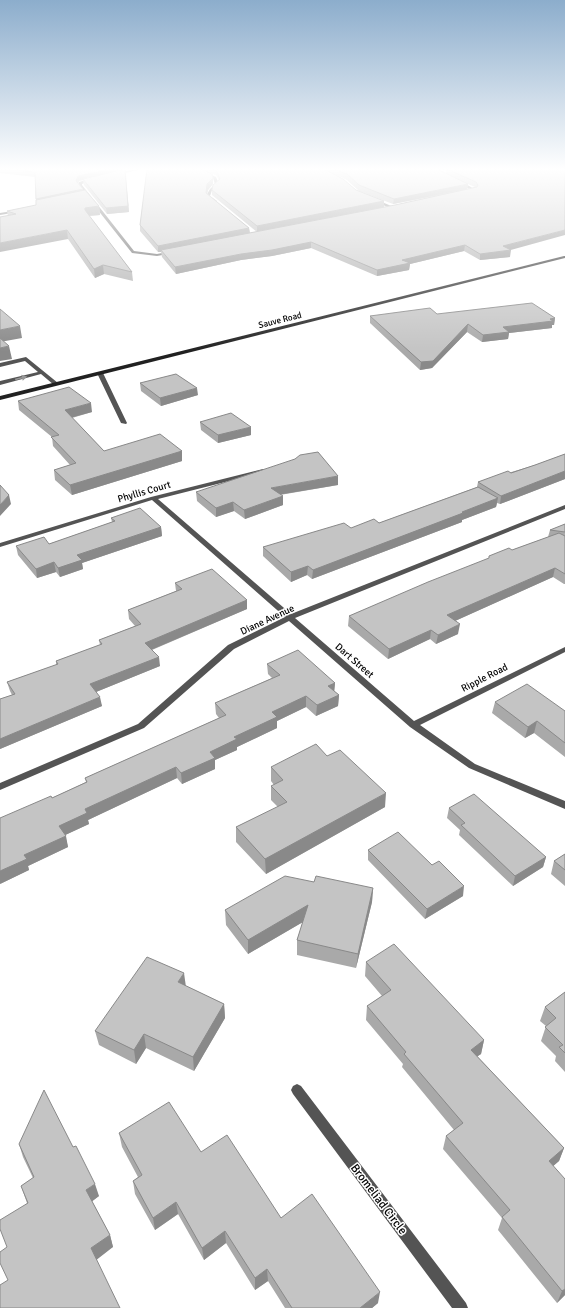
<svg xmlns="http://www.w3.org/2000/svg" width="565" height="1308" font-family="Signika,sans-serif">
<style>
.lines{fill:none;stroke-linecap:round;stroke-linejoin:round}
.lane{fill:#545454;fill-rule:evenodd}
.street{fill:#545454;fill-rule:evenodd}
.secondary{fill:#212121;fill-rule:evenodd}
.wall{fill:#a9a9a9;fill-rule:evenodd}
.shaded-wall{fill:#898989}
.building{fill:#c4c4c4;stroke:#898989}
.oneway{fill:#989898}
.labels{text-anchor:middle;stroke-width:3;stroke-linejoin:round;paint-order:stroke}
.far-street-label{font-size:9px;fill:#000;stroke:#fff}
.street-label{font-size:10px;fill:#000;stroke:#fff}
.near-street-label{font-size:12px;fill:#000;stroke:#fff}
</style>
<rect width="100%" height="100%" fill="#fff"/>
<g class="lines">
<path class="lane" d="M26,357L58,383V385H54L41,374L0,385V381L38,372L25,361L0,367V363Z
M98,372L103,373L127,423L126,424L121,423L97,373Z"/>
<path class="street" d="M137,169H142L116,175L114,174Z
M195,169H198L216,177L219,184L212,190L210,196L217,201V203H215L206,196L210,189L215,184L213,178Z
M92,178L95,179L82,184V185L134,251L157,254L172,251L173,253L157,256L132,253L78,185L79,182Z
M457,180H459L476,190L466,194V192L471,190L457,182Z
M373,199H375L396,208L393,209L373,201Z
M18,210V212L0,215V213Z
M263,469L265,470V472L158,499L291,614L565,505V509L295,618L414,721L565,647V652L420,725L475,764L565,801V809L469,768L410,727L289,621L234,649L144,728L0,790V783L138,724L228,645L285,617L152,500L0,547V543L151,497Z
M297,1084L301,1086L466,1303L468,1308H452L293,1094L291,1090L293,1086Z"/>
<path class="secondary" d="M564,256H565V258L0,400V396Z"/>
</g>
<path class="wall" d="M0,169H125L129,212L107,214L84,185L83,180L79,181L78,183L83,190L99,206L100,215L89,216L132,272L133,281L104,274L95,278L68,239L8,216L7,211L36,205L35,177L0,173Z
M147,169H565L510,250V257L480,260L464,251L410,264L409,270L377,276L311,248L272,256L241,260L176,274L162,257L161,252H158L140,231V225ZM440,170H446V173ZM210,173L216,175L219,180L212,190V195L257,232L250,233L249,228L207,194L208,190L213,184ZM337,175L347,180L359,191L393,204L447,194L395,205L339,216L384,207V201L356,190ZM468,184L475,187L467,189Z
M437,314L555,318L554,325H552V328L509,333L508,339L482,342L467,332L432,368L420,370L370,323V316Z
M140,383L198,395L161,406L141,391Z
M18,401L92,412L72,418L104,451H182V461L72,495L55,480L54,470L70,465L53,446L52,437L19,410Z
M200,422L251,435L218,443L201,430Z
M565,454V479L500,504L497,503L496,507L462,520V522L312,579L307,575L291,582L263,556V547L351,528L379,523L477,487L478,482L535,465Z
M338,485L280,495L283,505L245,519L234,511L216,517L197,501L196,492Z
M111,518L161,527L162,536L82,563L83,569L60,577L56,572L37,578L18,555L16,546L49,544L112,522Z
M565,524V584H564L553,577L455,621L458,634L436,644L430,639L388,659L348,626L349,616L489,559V556L512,550L548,537L550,530Z
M175,583L247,600V609L152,650L160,666L96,692L102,706L0,749V699L12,695L10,691L7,682L56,665V661L100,645L99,640L135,626L129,619L128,610L176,591Z
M267,664L335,683L334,691L339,695L338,706L316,716L306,707L277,721V728L237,747V750L215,760V769L182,784L177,778L88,820L89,824L65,835L68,847L28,866L29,870L0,884L52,798L86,782L85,778L219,718L216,714L215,703L272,678L268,674Z
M495,702L565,711V757L534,733L525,738L492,713Z
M327,756L385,807L266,874L236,842V827L278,807L271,800V786L274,785L271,781V767Z
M449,808L546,857L543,867L513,886L459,835L460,830L447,818Z
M368,850L463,896L425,919L368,860Z
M565,854V886L551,874L554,861Z
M314,882L373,888L372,902L356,968L297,955V940L303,922L248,954L226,925L225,910Z
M366,962L484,1040L481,1054L477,1056L564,1148L559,1161L553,1166L565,1295L557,1303L498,1230L502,1218L443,1149L446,1136L454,1130L402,1067L403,1064L366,1020L367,1006L382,996L365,976Z
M186,986L224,1004L225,1018L194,1071L146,1048L136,1064L99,1045L95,1031Z
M565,992V1072L555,1061L556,1056L541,1041L546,1026L540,1021L545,1007Z
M119,1133L201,1152L281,1218L378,1303L372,1308H285L268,1281L255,1290L226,1243L204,1260L178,1214L155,1230L135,1194L133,1181L138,1177L122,1147Z
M19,1144L99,1196L92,1201L110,1235L113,1247L8,1280L7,1247L27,1203L21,1186L33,1178L23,1157Z"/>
<path class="shaded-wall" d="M111,169H125L129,212L107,214L106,208L125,170L79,181L77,186L76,181L78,176Z
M439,169H446V170H439Z
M213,178V184L208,190L206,198V193L207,184Z
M468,184L467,189L393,204L394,199Z
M83,189V194L37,204L36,199Z
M384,201V207L257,232V226Z
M99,206L100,215L86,216L85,208Z
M249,228L250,234L161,250V252H158V246Z
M67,230L68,239L0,252V243Z
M565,230V235L507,251L511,250L510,257L480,260V254L503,246Z
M311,242V248L272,256L241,260L176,274L175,267L241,254Z
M465,245L464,251L410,264L409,270L377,276V270L402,260Z
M103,265L104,274L95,278L94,269Z
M555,318L554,325H552V328L509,333L508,339L482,342L483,335L503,327Z
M468,324L467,332L432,368L420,370L421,362Z
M20,326L22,338L0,342V330Z
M9,346L12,359L0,361V348Z
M197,388L198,395L161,406L160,398Z
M91,403L92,412L66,419L65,410Z
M251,427V435L218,443V435Z
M182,451V461L72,495L70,485Z
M565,471V479L500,504L501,496Z
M338,476V485L271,496V488Z
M9,495L11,504L0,516V505Z
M283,496V505L245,519L244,510Z
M498,498L496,507L462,520V522L312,579L313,570Z
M233,502L234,511L216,517V508Z
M161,527L162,536L82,563L83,569L60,577L58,568L77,555Z
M54,562L56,572L37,578L36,569Z
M308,566L307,575L291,582V572Z
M555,568L553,577L446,625L447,615Z
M247,600V609L146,652L145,643Z
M460,624L458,634L436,644L438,635Z
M431,630L430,639L388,659L389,649Z
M159,657L160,666L91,694L90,684Z
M335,683L334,694L328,686Z
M339,695L338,706L316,716L317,705Z
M306,696V707L277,721V728L237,747V750L215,760V769L182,784L181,773L210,752L234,737L272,712Z
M100,697L102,706L0,749V739Z
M537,721L534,733L525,738L528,727Z
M176,767L177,778L88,820L89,824L61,837L59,826L85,809Z
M386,793L385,807L266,874L265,859Z
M66,836L68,847L28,866L29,870L0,884V871L24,855Z
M546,857L543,867L513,886L515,876Z
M464,886L463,896L425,919L427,909Z
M373,888L372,902L356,968L358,954Z
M308,905V919L248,954V940Z
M184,973L186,987L178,982Z
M224,1004L225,1018L194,1071L193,1057Z
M144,1034L146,1048L136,1064L134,1050Z
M484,1040L481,1054L468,1063L471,1050Z
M564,1148L559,1161L544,1174L549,1161Z
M95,1184L99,1196L90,1203L86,1190Z
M176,1202L178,1214L155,1230L153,1218Z
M225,1231L226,1243L204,1260L202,1248Z
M110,1235L113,1247L95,1261L91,1248Z
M267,1269L268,1281L255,1290V1278Z
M565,1289V1295L557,1303L562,1291Z
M380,1292L378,1303L372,1308H360Z"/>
<path class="building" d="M0,169H111L78,176L76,181L83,189L36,199L35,172Z
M125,169L128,206L106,208L83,179Z
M147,169H201L212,174L213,178L207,184L206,193L249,228L158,246L140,225Z
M212,169H324L343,179L356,190L384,201L257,226L212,190L213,185L220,179L216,170Z
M333,169H437L468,184L394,199L359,185L347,174Z
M447,169H565V230L503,246L511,250L480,254L465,245L402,260L410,263L377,270L311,242L272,250L241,254L175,267L161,250L395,205L477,187L478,185L476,182Z
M85,190L99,206L85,208V210L132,272L103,265L94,269L67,230L0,243V217L16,214L7,211L36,205V200Z
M532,303L555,318L550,319L553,321L503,327L509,332L483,335L468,324L433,361L421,362L370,316L430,308L437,314Z
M0,309L20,326L0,330Z
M0,338L9,346L0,348Z
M176,374L197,388L160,398L140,383Z
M69,387L91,403L65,410L104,451L160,434L182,451L70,485L54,470L76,463L51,437L59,435L18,401Z
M231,413L251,427L218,435L200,422Z
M318,452L338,476L271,488L283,496L244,510L233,502L216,508L196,492L295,459L300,455Z
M565,454V471L501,496L478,482L508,471L511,473L535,465Z
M0,485L9,495L0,505Z
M478,487L498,498L462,512L463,513L313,570L308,566L291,572L263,547L344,523L351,528L374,519L379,523Z
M140,508L161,527L77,555L82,560L58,568L54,562L36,569L16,546L44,537L49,544L115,521L111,518Z
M565,524V532L550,530Z
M559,533L565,536V574L555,568L447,615L460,624L438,635L431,630L389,649L349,616L428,582L489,558V556L509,548L512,550Z
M212,569L247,600L145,643L159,657L90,684L100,697L0,739V699L15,694L7,682L58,664L56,661L102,644L99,640L141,624L128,610L182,589L175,583Z
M298,650L335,683L328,686L339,695L317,705L306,696L272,712L277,717L234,737L237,739L210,752L215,758L181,773L176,767L85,809L87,813L59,826L66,836L24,855L27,859L0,871V818L51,796L52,798L87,782L85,778L226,715L215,703L280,675L267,664Z
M527,684L565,711V743L537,721L528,727L495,702Z
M316,744L327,756L340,750L386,793L265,859L236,827L287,802L271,786L283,780L271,767Z
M474,794L546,857L515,876L461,825L465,823L449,808Z
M398,832L432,865L439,861L464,886L427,909L368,850Z
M565,854V870L554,861Z
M285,876L314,882L316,876L373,888L358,954L297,940L308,905L248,940L225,910Z
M394,944L484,1040L471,1050L564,1148L549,1161L565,1179V1289L562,1291L502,1217L510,1210L446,1136L463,1123L404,1054L406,1052L367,1006L391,990L366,962Z
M147,957L184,973L178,982L224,1004L193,1057L144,1034L134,1050L95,1031Z
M565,992V1053L559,1047L563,1045L545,1027L556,1018L545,1007Z
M44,1090L73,1147L76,1146L95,1184L86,1190L110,1235L91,1248L120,1308H0V1285L8,1280L0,1263V1252L7,1247L0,1229V1220L28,1203L21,1186L34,1177L19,1144Z
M169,1102L201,1152L227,1135L281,1218L312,1194L380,1292L360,1308H292L267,1269L255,1278L225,1231L202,1248L176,1202L153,1218L133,1181L142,1175L119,1133Z"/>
<defs><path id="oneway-solid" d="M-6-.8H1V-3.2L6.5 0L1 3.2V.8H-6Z"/></defs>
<use class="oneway" href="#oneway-solid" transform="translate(21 378) rotate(-14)"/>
<linearGradient id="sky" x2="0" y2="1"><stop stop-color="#8cadcc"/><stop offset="0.48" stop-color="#fff"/><stop offset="1" stop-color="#fff" stop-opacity="0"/></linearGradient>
<rect width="565" height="352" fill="url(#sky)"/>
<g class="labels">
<g class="far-street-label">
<text transform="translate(280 320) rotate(-14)" y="3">Sauve Road</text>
</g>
<g class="street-label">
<text transform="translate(144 491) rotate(-16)" y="4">Phyllis Court</text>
<text transform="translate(267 619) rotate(-25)" y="4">Diane Avenue</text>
<text transform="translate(355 660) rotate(41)" y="4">Dart Street</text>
<text transform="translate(484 677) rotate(-27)" y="4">Ripple Road</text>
</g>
<g class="near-street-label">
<text transform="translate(379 1199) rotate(53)" y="4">Bromeliad Circle</text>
</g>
</g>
</svg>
